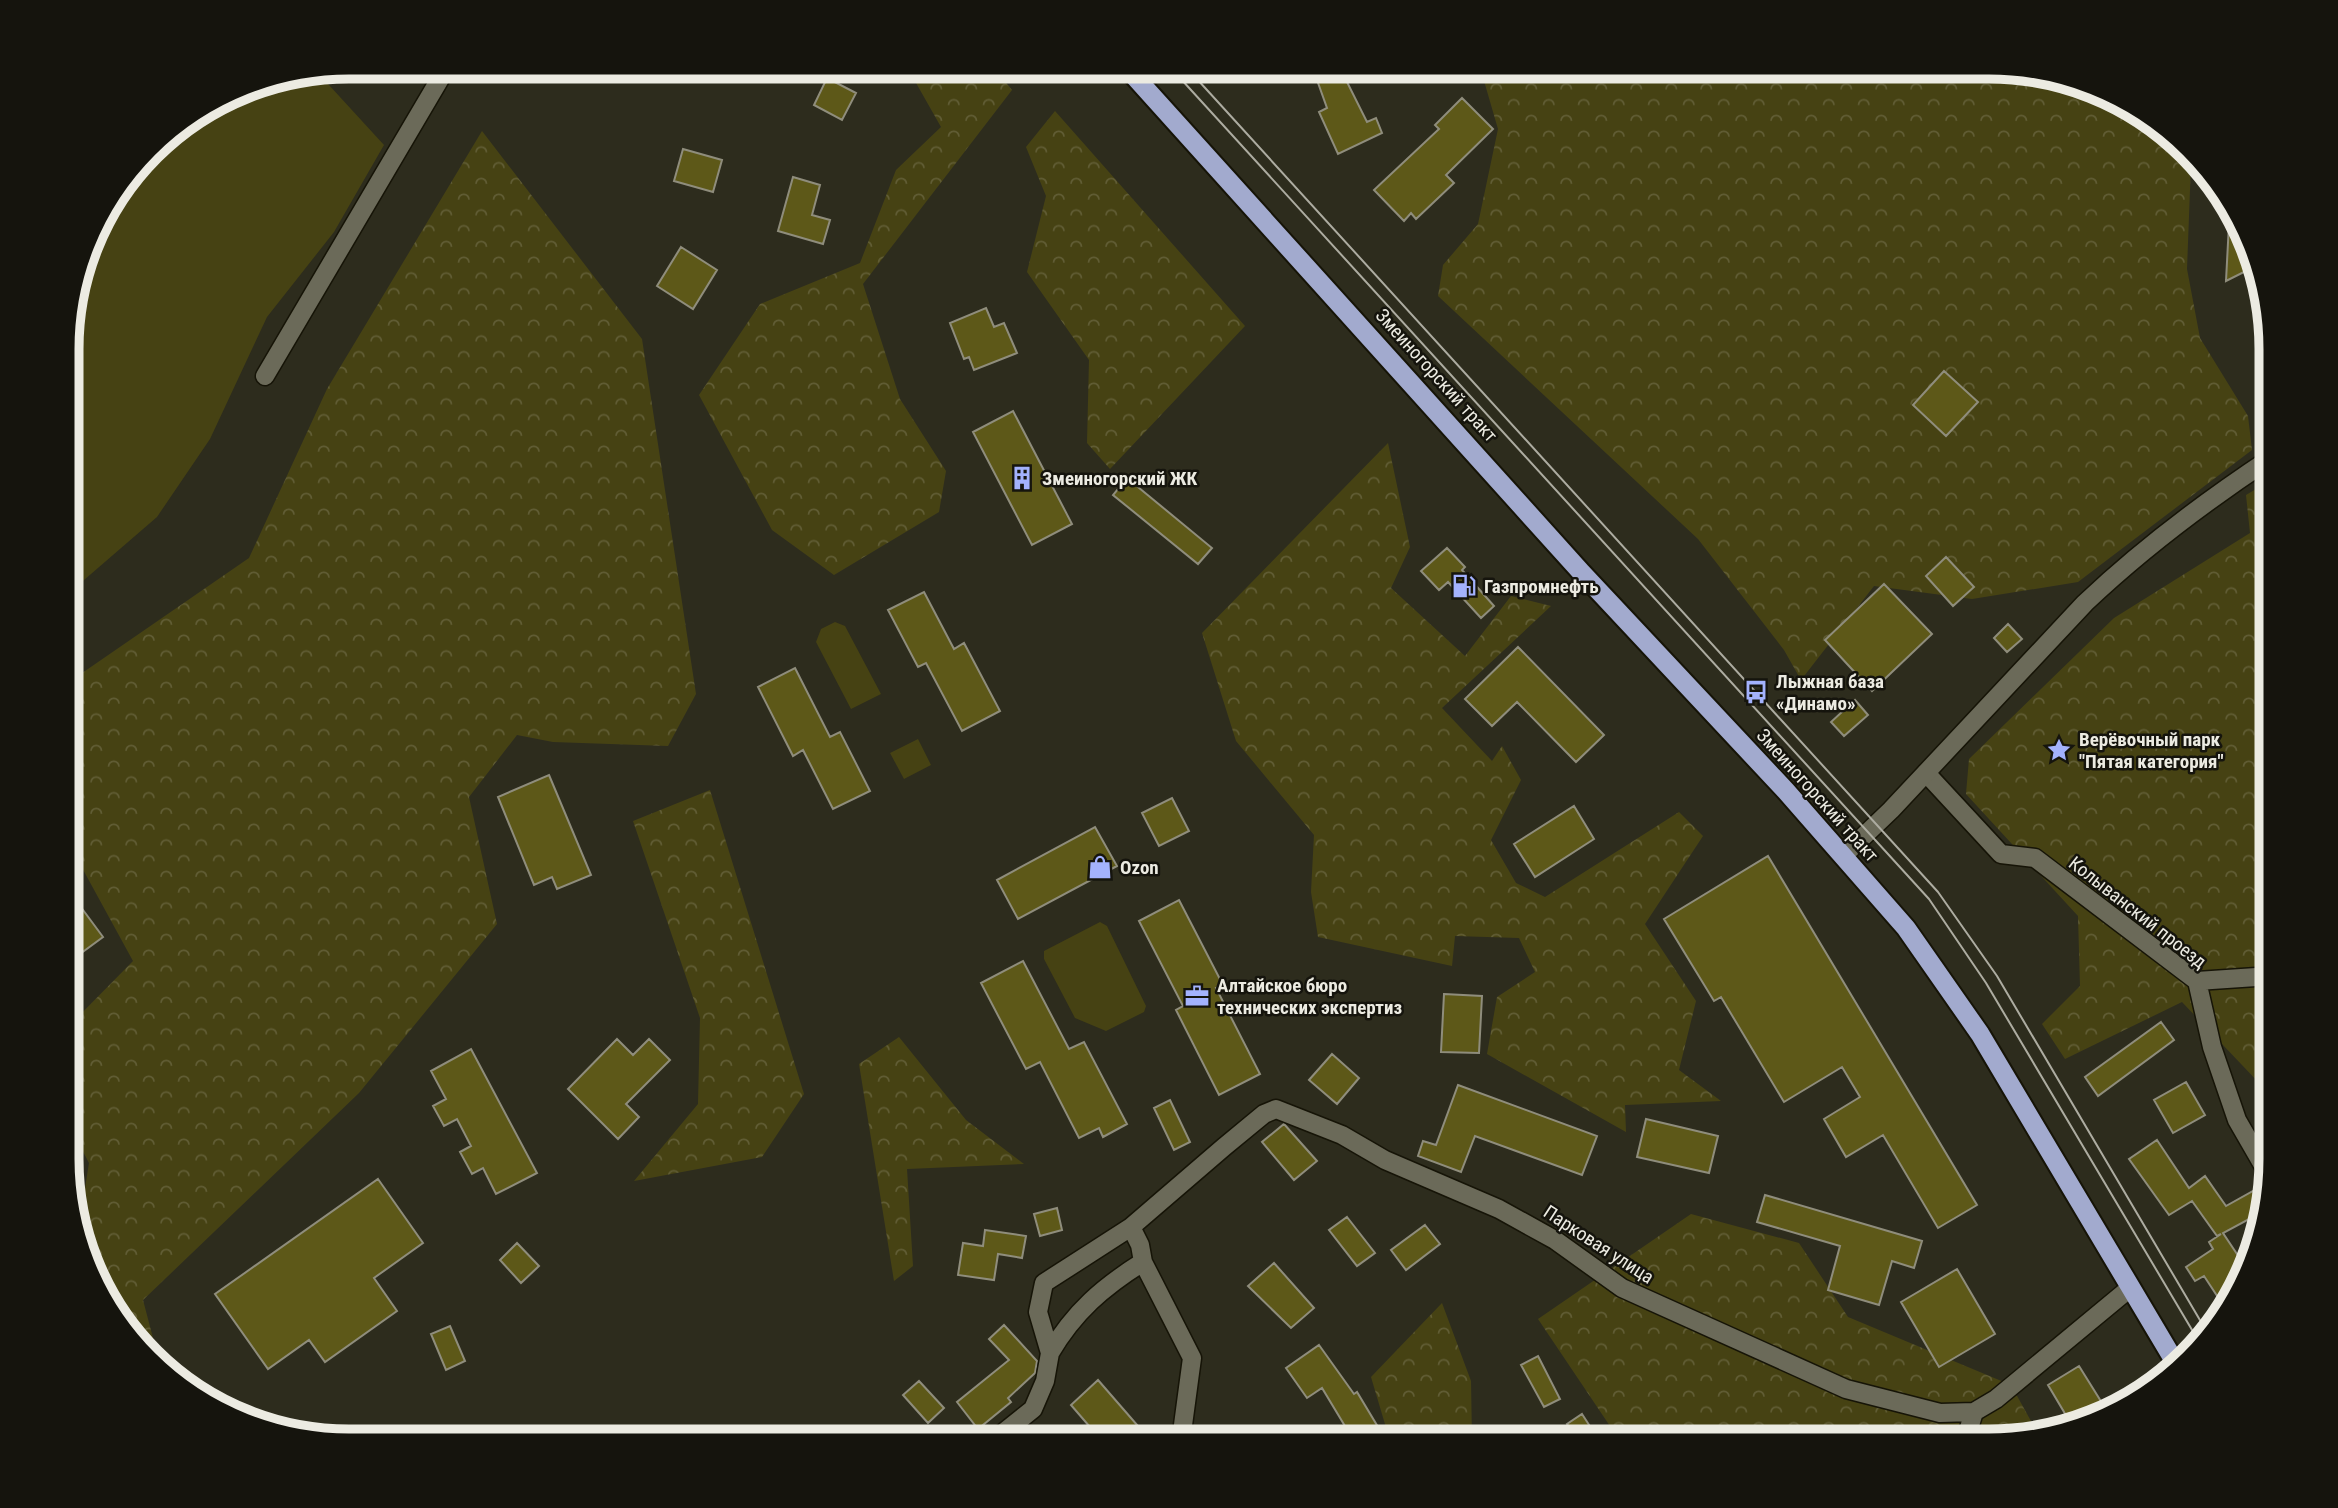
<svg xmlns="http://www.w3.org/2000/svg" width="2338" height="1508" font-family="'Roboto Condensed',sans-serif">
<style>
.green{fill:#464213}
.forest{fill:url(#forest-crowns)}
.building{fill:#5d5818;stroke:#8f8d7c;stroke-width:2}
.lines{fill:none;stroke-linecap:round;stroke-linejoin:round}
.minor-casing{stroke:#161407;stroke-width:21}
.tertiary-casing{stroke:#161407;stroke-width:21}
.trunk-casing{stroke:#161407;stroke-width:23}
.minor{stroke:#6b6a59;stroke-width:18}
.tertiary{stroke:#6b6a59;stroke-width:18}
.trunk{stroke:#a2aace;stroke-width:19}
.tram{stroke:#adaca1;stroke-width:2}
.labels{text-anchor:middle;stroke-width:5;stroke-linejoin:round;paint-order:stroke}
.street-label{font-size:19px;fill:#ecebe2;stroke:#15140d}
.poi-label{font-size:19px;font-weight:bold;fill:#ecebe2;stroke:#15140d;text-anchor:start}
.rim{fill:none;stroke:#ecebe2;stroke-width:9}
</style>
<defs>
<pattern id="forest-crowns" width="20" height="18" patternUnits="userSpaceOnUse" patternTransform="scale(1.75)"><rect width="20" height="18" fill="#464213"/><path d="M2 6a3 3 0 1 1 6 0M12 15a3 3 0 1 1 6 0" fill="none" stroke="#615d35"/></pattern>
</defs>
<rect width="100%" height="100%" fill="#2d2c1d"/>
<path class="green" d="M318,73L384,145L334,232L267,317L210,439L157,517L69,593V312L96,224L162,137L241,88Z
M835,622L845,626L881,694L851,709L816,642L821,629Z
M918,739L931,765L904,779L890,753Z
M1100,922L1107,926L1146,1006L1144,1012L1106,1031L1075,1018L1044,959V951Z"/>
<path class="forest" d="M907,67H993L1012,90L863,284L900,399L946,471L939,512L834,575L772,530L699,395L760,304L860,263L896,170L941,127Z
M1480,67H1990L2063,76L2146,114L2191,163L2187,269L2200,338L2248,416L2252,450L2078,582L1972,599L1874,586L1801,680L1784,650L1698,539L1438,296L1443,265L1478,224L1498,129Z
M1055,111L1245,326L1110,469L1087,443L1089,360L1027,272L1046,196L1026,147Z
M482,131L642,339L696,694L668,746L553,742L517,735L469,797L497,924L359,1093L143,1300L158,1357L105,1301L79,1226L89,1163L69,1125V1026L133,961L69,844V686L72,680L249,558L327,389Z
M1388,443L1410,547L1391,588L1465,656L1511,596L1551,606L1442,708L1492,761L1502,746L1521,780L1491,840L1516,883L1545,897L1679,812L1703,836L1645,924L1696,1001L1679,1070L1721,1101L1625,1105L1626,1132L1487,1054L1497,997L1535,972L1519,938L1455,936L1452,966L1318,937L1311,892L1314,835L1236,741L1202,633Z
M2271,480V1081L2262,1086L2182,1002L2065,1059L2042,1024L2080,986L2078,916L1966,794L1969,759L2114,618L2250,533L2246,495Z
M710,790L804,1094L762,1157L634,1181L698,1104L700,1018L633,821Z
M899,1037L966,1120L1024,1164L907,1169L913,1266L894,1281L859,1064Z
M1691,1214L1799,1243L1848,1317L2011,1385L2037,1432L2007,1441H1620L1538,1319Z
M1442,1303L1471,1381L1472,1441H1390L1371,1377Z"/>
<path class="building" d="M1312,66H1384L1347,82L1367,122L1376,118L1382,133L1338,154L1319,112L1327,108Z
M827,78L856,93L842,120L814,105Z
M1462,98L1493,129L1446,175L1454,183L1416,219L1411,213L1404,221L1374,190L1439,129L1435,125Z
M683,149L722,160L713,192L674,181Z
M793,177L820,185L812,215L830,220L823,244L778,231Z
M2230,204L2252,268L2226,281Z
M681,247L717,270L693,309L657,286Z
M986,308L994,327L1004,323L1017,353L974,370L969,357L964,359L950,323Z
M1944,371L1978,402L1946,436L1913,405Z
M1013,411L1072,524L1032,545L973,432Z
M1127,478L1212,548L1198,564L1113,495Z
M1447,548L1465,567L1462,570L1494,606L1481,618L1448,582L1439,590L1421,571Z
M1946,557L1974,587L1953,606L1926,576Z
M1884,584L1932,634L1872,691L1825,640Z
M924,592L954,649L964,643L1000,711L962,731L926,663L918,667L888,610Z
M2008,624L2022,639L2007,652L1994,638Z
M1518,647L1604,735L1576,762L1517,702L1492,726L1465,699Z
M795,668L830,737L840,732L870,791L833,809L803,750L793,756L758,687Z
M1855,700L1868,715L1844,736L1831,722Z
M549,775L591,875L557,889L552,877L534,885L498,797Z
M1172,798L1189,831L1159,846L1142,813Z
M1574,806L1594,839L1535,877L1514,844Z
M1095,827L1117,866L1018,919L997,880Z
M1768,856L1977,1205L1938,1228L1883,1135L1846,1157L1824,1119L1860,1097L1842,1067L1784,1102L1721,997L1714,1001L1664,919Z
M69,891L103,937L69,962Z
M1179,900L1223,985L1216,988L1260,1074L1219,1095L1176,1010L1183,1006L1139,921Z
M1023,961L1069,1049L1084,1042L1127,1124L1103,1137L1099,1128L1079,1138L1040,1062L1026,1069L981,983Z
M1444,994L1482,996L1479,1053L1441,1052Z
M2161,1022L2174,1040L2098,1096L2085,1077Z
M617,1039L633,1055L649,1039L670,1060L626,1104L639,1117L618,1139L568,1089Z
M471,1049L537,1173L496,1194L483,1168L472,1174L460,1152L471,1146L457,1119L444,1126L433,1106L446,1099L431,1071Z
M1332,1054L1359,1078L1337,1104L1309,1080Z
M2186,1082L2205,1115L2173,1133L2154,1100Z
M1458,1085L1597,1136L1582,1175L1475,1136L1461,1172L1418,1156L1423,1141L1436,1145Z
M1170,1100L1190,1142L1174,1150L1154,1108Z
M1646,1119L1718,1136L1709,1173L1637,1157Z
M1284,1124L1317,1161L1294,1180L1262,1142Z
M2157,1140L2189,1188L2205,1176L2226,1206L2262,1186L2268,1190L2264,1211L2223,1233L2247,1269L2227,1311L2204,1276L2195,1281L2186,1267L2213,1249L2209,1242L2221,1234L2217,1236L2192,1201L2169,1215L2129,1159Z
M378,1179L423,1243L374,1278L397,1311L325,1362L309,1340L268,1369L215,1294Z
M1765,1195L1922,1241L1914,1268L1892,1261L1879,1305L1828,1290L1840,1246L1757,1222Z
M1057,1208L1062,1230L1040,1236L1034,1214Z
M1347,1217L1375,1253L1357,1266L1329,1230Z
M1425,1225L1440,1244L1406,1270L1391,1250Z
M985,1230L1026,1236L1022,1258L998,1254L994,1280L958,1275L963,1243L983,1246Z
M517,1243L539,1266L521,1283L500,1260Z
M1274,1263L1314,1308L1291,1328L1248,1286Z
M1957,1269L1995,1334L1939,1367L1901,1302Z
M1004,1325L1037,1361L1035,1373L1008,1398L1011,1402L978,1429L957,1402L1009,1360L989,1339Z
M450,1326L465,1361L446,1370L431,1334Z
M1319,1345L1354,1394L1357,1392L1381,1432L1365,1441H1354L1322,1388L1307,1398L1286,1368Z
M1538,1356L1560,1399L1544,1407L1521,1365Z
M2079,1366L2107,1411L2070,1422L2048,1385Z
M1098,1380L1151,1441H1102L1071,1405Z
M919,1381L944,1408L928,1423L903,1395Z
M1582,1414L1593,1431L1579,1441L1567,1424Z"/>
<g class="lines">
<g class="minor-casing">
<path id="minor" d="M265,376L447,67
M1926,773L2001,854L2035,858L2197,981L2212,1047L2237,1120L2271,1179
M2197,981L2271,976
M1050,1353C1074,1312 1103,1287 1143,1262
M993,1441L1033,1409L1045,1381L1050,1353L1038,1312L1044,1283L1131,1227
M1185,1441L1183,1425L1192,1358L1143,1262L1140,1245L1131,1227L1224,1147L1264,1114L1276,1109L1342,1135L1385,1160L1499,1209L1555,1240L1622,1288L1846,1389L1940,1413L1974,1412L1996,1399L2130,1288
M1965,1441L1974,1412"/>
</g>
<g class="tertiary-casing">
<path id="tertiary" d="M1843,856L1891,810L2085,603C2142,549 2206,501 2271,458"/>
</g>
<g class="trunk-casing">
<path id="trunk" d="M1126,67L1581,572L1786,791L1906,928L1980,1034L2175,1362"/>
</g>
<use href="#minor" class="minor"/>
<use href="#tertiary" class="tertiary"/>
<use href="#trunk" class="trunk"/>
<path class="tram" d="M1170,67L1929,899L1986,983L2198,1340
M1186,67L1938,892L1997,976L2207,1332"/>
</g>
<defs>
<g id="building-bare" transform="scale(1.89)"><path d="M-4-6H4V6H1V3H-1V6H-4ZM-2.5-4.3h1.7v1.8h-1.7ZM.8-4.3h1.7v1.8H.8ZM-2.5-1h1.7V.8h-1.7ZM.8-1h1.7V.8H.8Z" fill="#a3b2fd" stroke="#15140d" stroke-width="2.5" paint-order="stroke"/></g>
<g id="fuel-bare" transform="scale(1.89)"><path d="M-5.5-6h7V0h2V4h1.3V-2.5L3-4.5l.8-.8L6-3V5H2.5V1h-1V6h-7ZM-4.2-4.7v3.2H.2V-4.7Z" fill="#a3b2fd" stroke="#15140d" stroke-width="2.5" paint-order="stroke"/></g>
<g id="bus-bare" transform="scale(1.89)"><path d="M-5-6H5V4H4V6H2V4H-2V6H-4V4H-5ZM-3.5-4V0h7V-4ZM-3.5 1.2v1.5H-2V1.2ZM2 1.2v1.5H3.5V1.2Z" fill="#a3b2fd" stroke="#15140d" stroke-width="2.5" paint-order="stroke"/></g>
<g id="sight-bare" transform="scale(1.89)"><path d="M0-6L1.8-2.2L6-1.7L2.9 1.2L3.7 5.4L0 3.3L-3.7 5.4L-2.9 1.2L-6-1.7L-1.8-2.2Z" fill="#a3b2fd" stroke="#15140d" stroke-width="2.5" paint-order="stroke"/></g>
<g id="shop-bare" transform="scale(1.89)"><path d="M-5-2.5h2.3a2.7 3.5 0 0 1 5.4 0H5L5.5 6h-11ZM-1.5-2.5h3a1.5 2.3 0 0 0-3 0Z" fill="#a3b2fd" stroke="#15140d" stroke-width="2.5" paint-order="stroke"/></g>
<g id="office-bare" transform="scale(1.89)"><path d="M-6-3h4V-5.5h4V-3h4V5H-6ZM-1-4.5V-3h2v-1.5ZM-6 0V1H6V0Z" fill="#a3b2fd" stroke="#15140d" stroke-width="2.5" paint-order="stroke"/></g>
</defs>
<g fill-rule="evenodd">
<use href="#building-bare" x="1022" y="478"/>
<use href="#fuel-bare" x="1464" y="586"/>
<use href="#bus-bare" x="1756" y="692"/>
<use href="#sight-bare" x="2059" y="750"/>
<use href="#shop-bare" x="1100" y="867"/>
<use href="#office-bare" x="1197" y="996"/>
</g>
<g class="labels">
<g class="street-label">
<text transform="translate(1437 375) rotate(48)" y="7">Змеиногорский тракт</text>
<text transform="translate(1818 795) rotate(48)" y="7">Змеиногорский тракт</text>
<text transform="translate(2138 912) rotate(38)" y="7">Колыванский проезд</text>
<text transform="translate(1599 1244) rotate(33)" y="7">Парковая улица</text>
</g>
<g class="poi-label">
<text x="1042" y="485">Змеиногорский ЖК</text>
<text x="1484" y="593">Газпромнефть</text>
<text x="1776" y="688">Лыжная база<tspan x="1776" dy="22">«Динамо»</tspan></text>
<text x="2079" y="746">Верёвочный парк<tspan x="2079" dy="22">"Пятая категория"</tspan></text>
<text x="1120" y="874">Ozon</text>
<text x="1217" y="992">Алтайское бюро<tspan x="1217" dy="22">технических экспертиз</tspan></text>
</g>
</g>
<path d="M0 0H2338V1508H0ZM349 79H1989A270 270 0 0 1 2259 349V1159A270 270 0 0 1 1989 1429H349A270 270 0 0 1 79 1159V349A270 270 0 0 1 349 79Z" fill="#15140d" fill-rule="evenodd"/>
<path class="rim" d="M349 79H1989A270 270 0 0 1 2259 349V1159A270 270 0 0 1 1989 1429H349A270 270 0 0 1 79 1159V349A270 270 0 0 1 349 79Z"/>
</svg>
